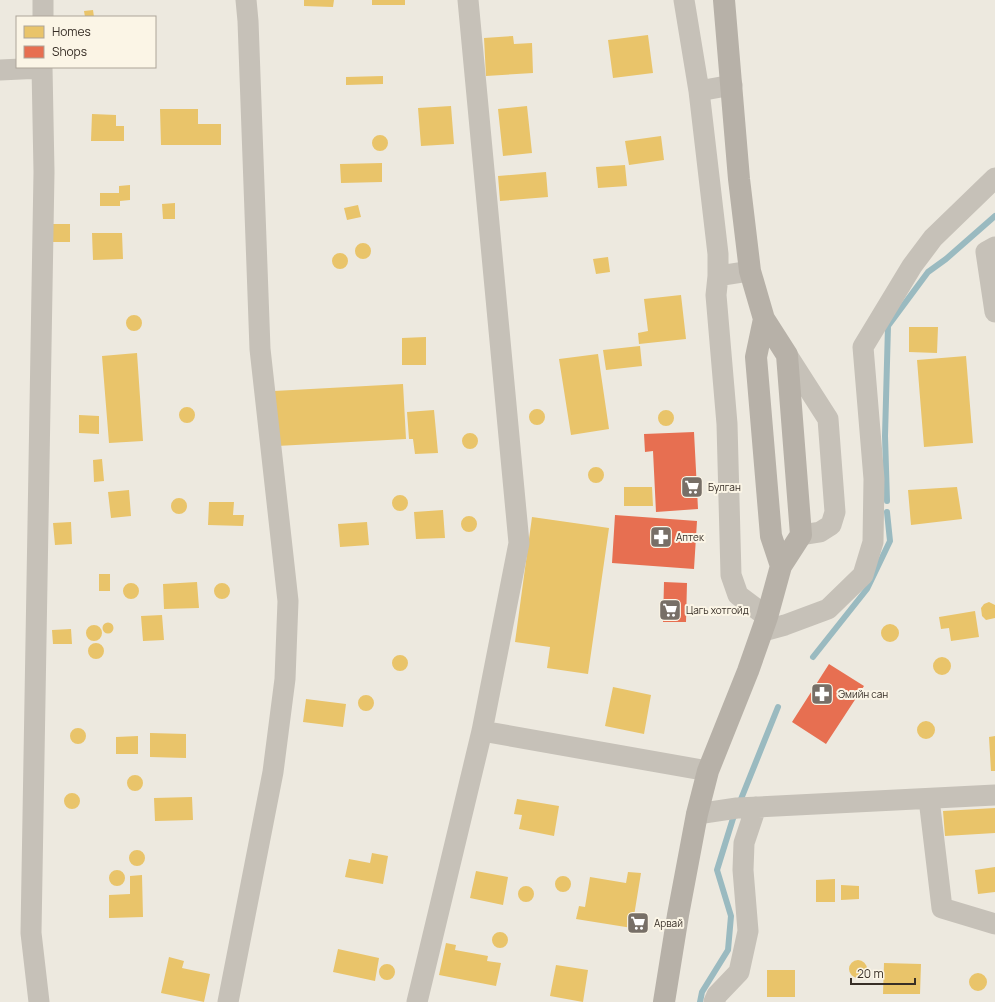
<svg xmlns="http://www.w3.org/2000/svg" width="995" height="1002" font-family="Manrope,sans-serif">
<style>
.homes{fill:#e9c46a}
.shops{fill:#e76f51}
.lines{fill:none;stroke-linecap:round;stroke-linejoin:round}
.stream{stroke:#9abac0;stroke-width:6}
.street{stroke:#c6c1b8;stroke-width:21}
.secondary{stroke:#b7b1a8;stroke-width:22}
.labels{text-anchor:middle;stroke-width:4;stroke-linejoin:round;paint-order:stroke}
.poi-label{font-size:10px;fill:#372e26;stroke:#fbf5e6;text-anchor:start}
</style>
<rect width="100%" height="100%" fill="#ede9df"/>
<path class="homes" d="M304,0H334L333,7L304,6Z
M372,0H405V5H372Z
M93,10L94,17H85L84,11Z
M648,35L653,73L613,78L608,40Z
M513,36L514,44L532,43L533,73L486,76L484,38Z
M383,76V84L346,85V77Z
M451,106L454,144L421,146L418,108Z
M527,106L532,153L503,156L498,109Z
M160,109H198V124H221V145H161Z
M92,114L116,115V126H124V141H91Z
M372 143a8 8 0 1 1 16 0a8 8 0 1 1-16 0Z
M661,136L664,160L629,165L625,141Z
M382,163V182L341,183L340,164Z
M625,165L627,186L598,188L596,167Z
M546,172L548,197L500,201L498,176Z
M130,185V200L120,201V206H100V193H119V186Z
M175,203V219H163L162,204Z
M358,205L361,217L347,220L344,208Z
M51,224H70V242H51Z
M92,233H122L123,259L93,260Z
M355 251a8 8 0 1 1 16 0a8 8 0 1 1-16 0Z
M332 261a8 8 0 1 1 16 0a8 8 0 1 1-16 0Z
M608,257L610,272L596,274L593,259Z
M681,295L686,339L639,344L638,333L648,331L644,299Z
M126 323a8 8 0 1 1 16 0a8 8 0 1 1-16 0Z
M909,327H938L937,353L909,352Z
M426,337V365H402V338Z
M640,346L642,366L606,370L603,350Z
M137,353L143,441L109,443L102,356Z
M598,354L609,429L571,435L559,359Z
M966,356L973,443L924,447L917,360Z
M403,384L406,439L277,446L274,391Z
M179 415a8 8 0 1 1 16 0a8 8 0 1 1-16 0Z
M529 417a8 8 0 1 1 16 0a8 8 0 1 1-16 0Z
M658 418a8 8 0 1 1 16 0a8 8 0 1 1-16 0Z
M434,410L438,453L415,454L413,439H409L407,412Z
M79,415L99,416V434L79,433Z
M462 441a8 8 0 1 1 16 0a8 8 0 1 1-16 0Z
M102,459L104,481L94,482L93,460Z
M588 475a8 8 0 1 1 16 0a8 8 0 1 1-16 0Z
M624,487H652L653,506H624Z
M957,487L962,519L911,525L908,490Z
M129,490L131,516L111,518L108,492Z
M392 503a8 8 0 1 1 16 0a8 8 0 1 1-16 0Z
M171 506a8 8 0 1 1 16 0a8 8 0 1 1-16 0Z
M209,502H234L233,515H244L243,526L208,525Z
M443,510L445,538L416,539L414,512Z
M461 524a8 8 0 1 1 16 0a8 8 0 1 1-16 0Z
M532,517L609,528L588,674L547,668L550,647L515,642Z
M71,522L72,544L55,545L53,523Z
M367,522L369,545L340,547L338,524Z
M99,574H110V591H99Z
M197,582L199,608L164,609L163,584Z
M123 591a8 8 0 1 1 16 0a8 8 0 1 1-16 0Z
M214 591a8 8 0 1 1 16 0a8 8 0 1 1-16 0Z
M989,602L995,605V618L986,620L982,616L981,608L984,604Z
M975,611L979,637L951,641L949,628L941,629L939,617Z
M162,615L164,640L143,641L141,616Z
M102.5 628a5.5 5.5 0 1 1 11 0a5.5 5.5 0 1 1-11 0Z
M881 633a9 9 0 1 1 18 0a9 9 0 1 1-18 0Z
M86 633a8 8 0 1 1 16 0a8 8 0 1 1-16 0Z
M71,629L72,644H53L52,630Z
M88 651a8 8 0 1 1 16 0a8 8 0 1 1-16 0Z
M392 663a8 8 0 1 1 16 0a8 8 0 1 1-16 0Z
M933 666a9 9 0 1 1 18 0a9 9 0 1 1-18 0Z
M613,687L651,695L644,734L605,726Z
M358 703a8 8 0 1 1 16 0a8 8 0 1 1-16 0Z
M306,699L346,704L343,727L303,722Z
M917 730a9 9 0 1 1 18 0a9 9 0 1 1-18 0Z
M70 736a8 8 0 1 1 16 0a8 8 0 1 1-16 0Z
M150,733L186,734V758L150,757Z
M138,736V754H116V737Z
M995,736V771H991L989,737Z
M127 783a8 8 0 1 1 16 0a8 8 0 1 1-16 0Z
M64 801a8 8 0 1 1 16 0a8 8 0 1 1-16 0Z
M192,797L193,820L155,821L154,798Z
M517,799L559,806L554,836L519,829L522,815L514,814Z
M995,808V833L945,836L943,811Z
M129 858a8 8 0 1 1 16 0a8 8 0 1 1-16 0Z
M372,853L388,856L383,884L345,877L349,859L370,863Z
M995,867V892L978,894L975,870Z
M109 878a8 8 0 1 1 16 0a8 8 0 1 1-16 0Z
M476,871L508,877L503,905L470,898Z
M628,872L641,873L632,928L576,919L579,906L585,907L590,877L626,883Z
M142,875L143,917L109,918V895L130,894V876Z
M555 884a8 8 0 1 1 16 0a8 8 0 1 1-16 0Z
M835,879V902H816V880Z
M841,885L859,886V899L841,900Z
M518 894a8 8 0 1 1 16 0a8 8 0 1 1-16 0Z
M492 940a8 8 0 1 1 16 0a8 8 0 1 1-16 0Z
M446,943L456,945L455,950L488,956L487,961L501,963L496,986L439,975Z
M338,949L379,958L375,981L333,972Z
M169,957L184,961L182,968L210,974L204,1002L161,993Z
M849 969a9 9 0 1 1 18 0a9 9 0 1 1-18 0Z
M884,963L921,964L920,994H883Z
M379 972a8 8 0 1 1 16 0a8 8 0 1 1-16 0Z
M556,965L588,970L583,1002L550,996Z
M767,970H795V997H767Z
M969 982a9 9 0 1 1 18 0a9 9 0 1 1-18 0Z"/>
<path class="shops" d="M694,432L698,509L656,512L653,451L645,452L644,434Z
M615,515L697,521L694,569L612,563Z
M664,582L687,583L686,622H663Z
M829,664L864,686L826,744L792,722Z"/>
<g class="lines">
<path class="stream" d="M887,501L885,436L888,326L928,272L946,259L995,216
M813,657L867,589L890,541L887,512
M739,804L778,707
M700,1002L702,992L728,950L731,916L717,870L735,812"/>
<path class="street" d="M684,0L699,91L732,85
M43,17V0
M0,70L42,68
M699,91L718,254V276L716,295L727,424L731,575L738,595L767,617
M995,247L986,252L995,312
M718,276L750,271
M787,355L828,419L835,512L831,525L820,532L801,535
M763,631L785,625L828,609L863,575L873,542L874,479L863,347L912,266L933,238L995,178
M482,731L708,771
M929,799L942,908L995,924
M697,814L737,808L995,795
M39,1002L31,933L44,172L42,67
M228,1002L273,772L285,679L288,601L260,349L248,21L246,0
M417,1002L482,731L519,543L468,0
M714,1002L717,995L739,972L748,931L743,870L744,843L756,807"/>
<path class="secondary" d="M764,319L756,357L771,536L781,566
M664,1002L678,915L697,814L708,771L748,671L767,617L781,566L801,535L787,355L764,319L750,271L739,179L724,0"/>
</g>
<defs>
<g id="supermarket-square" transform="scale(1.15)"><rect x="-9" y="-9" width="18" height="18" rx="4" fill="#776f67" stroke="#fbf5e6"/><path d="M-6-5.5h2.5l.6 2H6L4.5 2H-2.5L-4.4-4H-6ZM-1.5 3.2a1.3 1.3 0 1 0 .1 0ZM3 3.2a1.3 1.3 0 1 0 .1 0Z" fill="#fff"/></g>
<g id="pharmacy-square" transform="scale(1.15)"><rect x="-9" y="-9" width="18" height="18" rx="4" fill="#776f67" stroke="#fbf5e6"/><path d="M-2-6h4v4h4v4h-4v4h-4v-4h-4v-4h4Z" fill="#fff"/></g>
</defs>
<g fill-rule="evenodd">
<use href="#supermarket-square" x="692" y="487"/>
<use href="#pharmacy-square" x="661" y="537"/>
<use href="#supermarket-square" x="670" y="610"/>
<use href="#pharmacy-square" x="822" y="694"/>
<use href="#supermarket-square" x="638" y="923"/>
</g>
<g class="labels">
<g class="poi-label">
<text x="708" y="491">Булган</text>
<text x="676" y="541">Аптек</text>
<text x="686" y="614">Цагь хотгойд</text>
<text x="838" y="698">Эмийн сан</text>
<text x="654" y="927">Арвай</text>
</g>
</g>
<rect x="16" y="16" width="140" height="52" fill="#fbf5e6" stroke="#ada599"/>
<rect x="24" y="26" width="20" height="12" fill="#e9c46a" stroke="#ada599"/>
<text x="52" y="36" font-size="12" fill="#372e26">Homes</text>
<rect x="24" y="46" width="20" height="12" fill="#e76f51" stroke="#ada599"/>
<text x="52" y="56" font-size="12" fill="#372e26">Shops</text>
<path d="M851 978v6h64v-6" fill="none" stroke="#372e26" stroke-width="2"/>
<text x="857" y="978" font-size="12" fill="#372e26" stroke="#fbf5e6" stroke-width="3" paint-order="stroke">20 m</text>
</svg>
